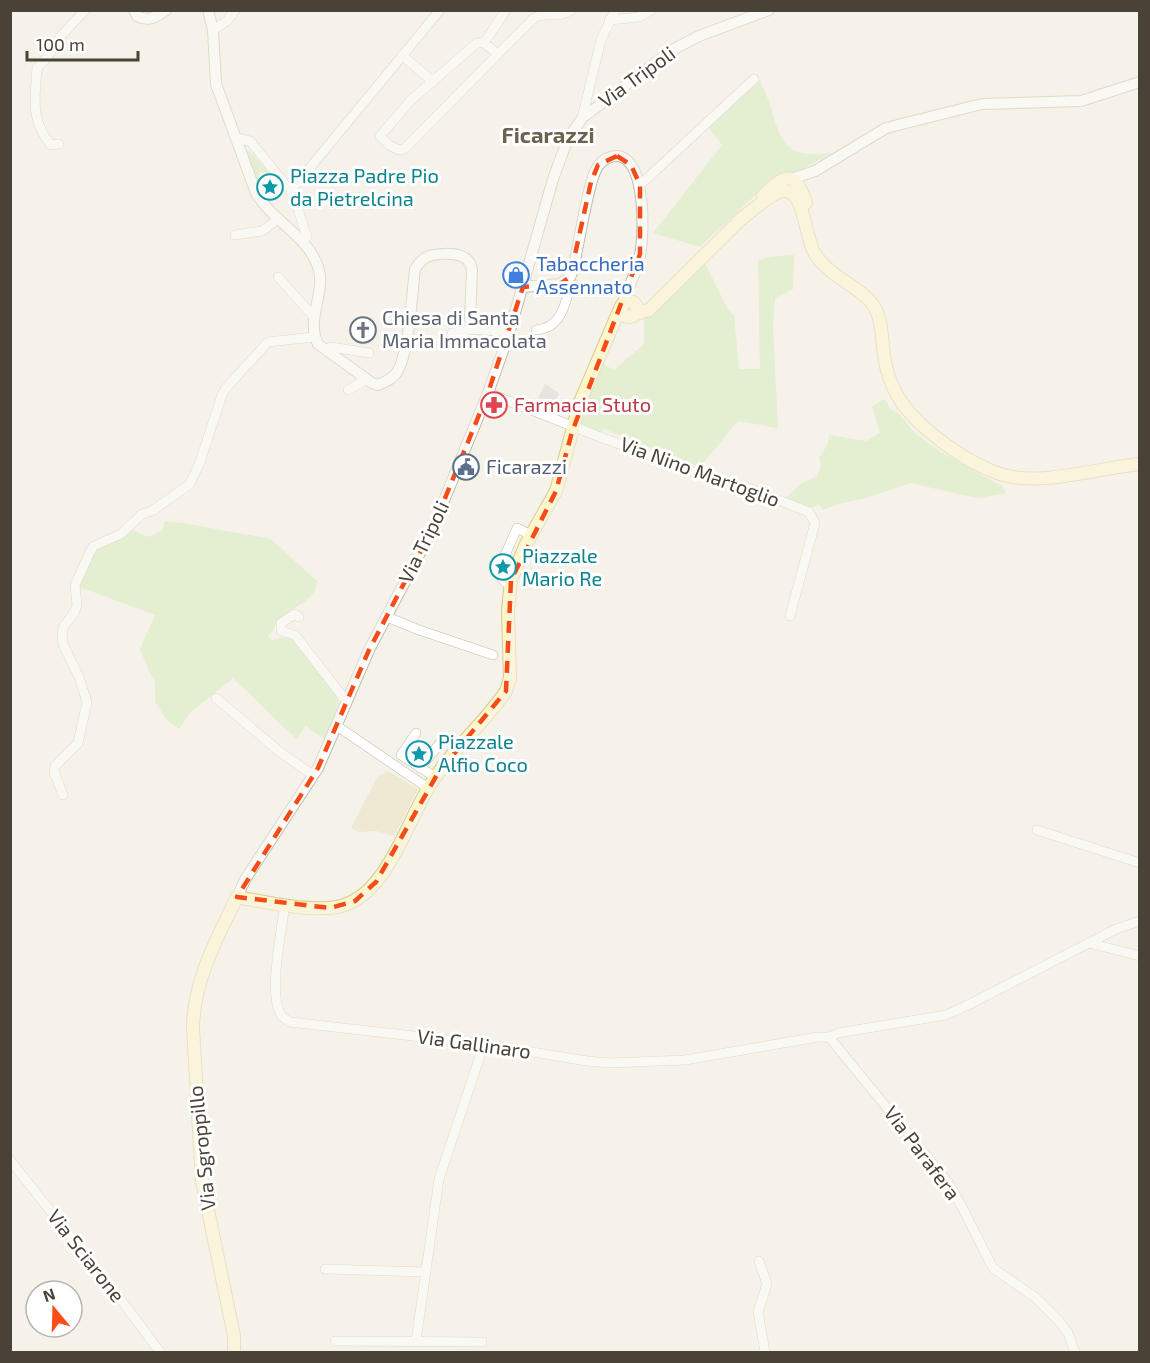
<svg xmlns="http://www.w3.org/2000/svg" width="1150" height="1363" font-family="'Exo 2',sans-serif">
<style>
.education{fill:#eee9d3}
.green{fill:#cceab1}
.parking{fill:#e6e4e1}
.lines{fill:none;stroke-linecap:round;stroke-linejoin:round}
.minor-casing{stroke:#c1bbab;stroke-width:10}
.tertiary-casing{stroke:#c1bbab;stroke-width:12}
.secondary-casing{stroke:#d6ca98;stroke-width:14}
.minor{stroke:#fff;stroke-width:9}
.tertiary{stroke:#fff;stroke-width:10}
.secondary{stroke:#fff6c9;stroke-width:12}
.marked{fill:none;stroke:#f64b18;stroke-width:4.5;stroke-dasharray:12 8;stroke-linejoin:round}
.labels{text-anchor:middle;stroke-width:6;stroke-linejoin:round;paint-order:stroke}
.street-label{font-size:20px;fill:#494337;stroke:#fff}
.culture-label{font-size:20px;fill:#0d838f;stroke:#fff;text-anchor:start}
.shop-label{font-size:20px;fill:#366cbe;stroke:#fff;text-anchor:start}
.worship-label{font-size:20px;fill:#5b616d;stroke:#fff;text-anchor:start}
.health-label{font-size:20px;fill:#be3a42;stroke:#fff;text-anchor:start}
.service-label{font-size:20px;fill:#4e5e75;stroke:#fff;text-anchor:start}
.quarter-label{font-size:22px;font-weight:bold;fill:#6c624e;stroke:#fff}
</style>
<rect width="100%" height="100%" fill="#f5f2e9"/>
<path class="education" d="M388,771L418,789L394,836L376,831L359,832L351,828L378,776Z"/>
<path class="green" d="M760,80C763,88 767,95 769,102C775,118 778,144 796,151C807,156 821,154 833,153L792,174L785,172L778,174L700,247L653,233L722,145L709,128Z
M247,150L254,155L284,192L283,195L280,194L265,172H259V176L266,193L261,192L246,151Z
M794,255L793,289L775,298L773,327L778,428L738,421L700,467L604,429L602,433L580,423L586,402L603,364L614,370L644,344V319L704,261L728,310L734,315L739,369H760L758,261L769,257Z
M885,399L890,409L897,412L917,435L941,452L1003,487L1006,493L979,498L962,495L911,483L866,498L838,504L823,510L819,504L810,509L785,499L802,483L817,476L821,465L819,458L828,444L829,435L866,441L880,433L872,406Z
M165,521L183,523L271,539L318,582C311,606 294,603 279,620C274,626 274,631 268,636L272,641C278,636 284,638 292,639L337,696L339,708L325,740L306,726L296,739L233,678L189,714L179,729L167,720L155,702V682L148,669L140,649L155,615L77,586L95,549L121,538L133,530L147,537L162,531Z"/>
<path class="parking" d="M545,384L559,393L551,416L533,409Z"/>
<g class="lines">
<g class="minor-casing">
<path id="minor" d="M609,20L639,17L651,10
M213,30L227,21L235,10
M484,43L506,10
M498,54L484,43H477L411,100L380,136L389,145L399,150L404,149L534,18C547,11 557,20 571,10
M402,55L433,82
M582,118L601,40L615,10
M236,138L250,141L290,190L299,181L440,10
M59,144L51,145C30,120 35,98 37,68L46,59L61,36L85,10
M640,185L754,79
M290,190L295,200L307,237
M235,235L262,231L278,219
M278,277L314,317
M536,330C560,328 565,307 570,286L566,281
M452,333L475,329
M327,351L331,347L369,353
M348,390L367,379
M488,393L600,437L725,483L748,488L809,512L815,523L790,616
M510,586L502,579L499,569L517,528L531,535
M299,617L295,614L281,623V631L295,635L347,702
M387,617L419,630L493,655
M216,698L280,752L313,775
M337,726L428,788
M416,733L401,755L435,777
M420,768L445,737
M63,795L54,772L55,766L78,743L87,702L79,677L63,644L62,633L64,626L74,613L77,605L75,585L91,550L94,546L121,534L142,514L152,511L190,484L200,462L222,395L226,388L268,342L314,337
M1037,830L1140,863
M285,904C282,929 267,997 282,1016C284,1019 287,1020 290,1022L484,1044L587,1061L609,1063L685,1060L818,1037H829L838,1033L946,1015L966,1006L1089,943L1140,956
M1089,943L1116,929L1140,921
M829,1037L947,1181L962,1207L993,1268L1036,1298L1059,1321L1068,1333L1075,1352
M10,1160L128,1309L160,1352
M759,1261L767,1284L758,1312L765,1352
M325,1269L425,1272
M335,1341L482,1342
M416,1341L439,1179L484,1044"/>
</g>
<g class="tertiary-casing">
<path id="tertiary" d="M134,10L137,16C148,22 157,17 166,10
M208,10L213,30L216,84L256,193C272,221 308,236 318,267C327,292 305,319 318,344L372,383L378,385C385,382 393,379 397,372C409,354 412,293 415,269C418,265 420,261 425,258C433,253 456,252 465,258C470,261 471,265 472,270L470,319L475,329L510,331
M791,179L815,171L886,128L982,104L1081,101L1140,82
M523,287L560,284L570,277C575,269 575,259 577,250C581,232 589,179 598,166C603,159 613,154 622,157C646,167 644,234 640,256C637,272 628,287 623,303
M237,897L246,878L318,768L369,650L432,530L488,393L509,334L553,179L567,141L582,118L674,49L699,36L769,10"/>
</g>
<g class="secondary-casing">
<path id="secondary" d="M763,196C783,174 796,169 806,203
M737,222C748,215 774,189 786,191C805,193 805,239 815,254C830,278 864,288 875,308C884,323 881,351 887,370C890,381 895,393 902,403C922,431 967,463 1000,474C1039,487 1098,468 1140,464
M621 309a8 8 0 1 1 16 0a8 8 0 1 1-16 0Z
M633,315L649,310L743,217
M234,1352V1336L202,1181L193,1029C193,982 217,938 237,897C264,902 310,912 337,907C386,898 405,825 429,787C450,751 483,725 506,691L510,678L508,611L511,580L526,544L556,491L580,402L621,306"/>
</g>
<use href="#minor" class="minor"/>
<use href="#tertiary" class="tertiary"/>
<use href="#secondary" class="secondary"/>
</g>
<path d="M0 0H1150V1363H0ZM617,156L631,165L640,185V254L572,432L556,491L511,580L506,691L438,773L376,882L355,901L330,908L237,897L318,768L369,650L432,530L488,393L523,287L560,284L570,277L591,182L598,165Z" fill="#f5f2e9" fill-opacity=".55" fill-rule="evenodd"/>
<path class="marked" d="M617,156L631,165L640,185V254L572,432L556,491L511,580L506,691L438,773L376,882L355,901L330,908L237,897L318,768L369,650L432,530L488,393L523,287L560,284L570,277L591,182L598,165Z"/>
<defs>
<g id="sight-ring" transform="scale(1.35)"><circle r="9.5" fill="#fff" stroke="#0f9aa8" stroke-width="1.5"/><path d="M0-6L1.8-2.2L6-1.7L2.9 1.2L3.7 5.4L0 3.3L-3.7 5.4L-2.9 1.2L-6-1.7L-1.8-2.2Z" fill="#0f9aa8"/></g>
<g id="shop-ring" transform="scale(1.35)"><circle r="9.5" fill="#fff" stroke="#3f7fe0" stroke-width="1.5"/><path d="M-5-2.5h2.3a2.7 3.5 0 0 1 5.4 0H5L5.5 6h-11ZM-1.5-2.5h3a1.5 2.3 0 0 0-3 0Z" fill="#3f7fe0"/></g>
<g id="church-ring" transform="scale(1.35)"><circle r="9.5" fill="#fff" stroke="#6b7280" stroke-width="1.5"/><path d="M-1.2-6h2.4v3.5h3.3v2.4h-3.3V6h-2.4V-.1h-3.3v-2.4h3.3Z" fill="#6b7280"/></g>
<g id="pharmacy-ring" transform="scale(1.35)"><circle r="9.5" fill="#fff" stroke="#e0444e" stroke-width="1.5"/><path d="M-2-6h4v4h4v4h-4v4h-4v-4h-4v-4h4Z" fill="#e0444e"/></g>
<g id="civic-ring" transform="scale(1.35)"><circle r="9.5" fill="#fff" stroke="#5c6f8a" stroke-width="1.5"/><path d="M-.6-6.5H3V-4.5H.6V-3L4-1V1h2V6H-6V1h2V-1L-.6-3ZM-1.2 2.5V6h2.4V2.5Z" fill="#5c6f8a"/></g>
</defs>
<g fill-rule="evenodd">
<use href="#sight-ring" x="270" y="187"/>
<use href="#shop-ring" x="516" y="275"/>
<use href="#church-ring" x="363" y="330"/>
<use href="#pharmacy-ring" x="494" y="405"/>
<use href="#civic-ring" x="466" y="467"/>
<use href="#sight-ring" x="503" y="567"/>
<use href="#sight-ring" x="419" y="754"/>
</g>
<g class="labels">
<g class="street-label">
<text transform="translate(637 77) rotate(-36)" y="7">Via Tripoli</text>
<text transform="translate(700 472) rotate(20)" y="7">Via Nino Martoglio</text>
<text transform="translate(424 542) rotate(-64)" y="7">Via Tripoli</text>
<text transform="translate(474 1044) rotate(8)" y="7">Via Gallinaro</text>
<text transform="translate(202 1148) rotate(-96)" y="7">Via Sgroppillo</text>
<text transform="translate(922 1153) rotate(53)" y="7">Via Parafera</text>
<text transform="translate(86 1256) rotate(52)" y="7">Via Sciarone</text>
</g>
<g class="culture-label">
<text x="290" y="183">Piazza Padre Pio<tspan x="290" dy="23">da Pietrelcina</tspan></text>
<text x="522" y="563">Piazzale<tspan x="522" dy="23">Mario Re</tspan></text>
<text x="438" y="749">Piazzale<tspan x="438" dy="23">Alfio Coco</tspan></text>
</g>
<g class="shop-label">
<text x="536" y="271">Tabaccheria<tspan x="536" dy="23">Assennato</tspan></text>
</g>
<g class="worship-label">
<text x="382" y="325">Chiesa di Santa<tspan x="382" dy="23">Maria Immacolata</tspan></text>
</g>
<g class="health-label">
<text x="514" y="412">Farmacia Stuto</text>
</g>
<g class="service-label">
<text x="486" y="474">Ficarazzi</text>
</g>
<g class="quarter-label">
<text x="548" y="143">Ficarazzi</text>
</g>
</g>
<rect width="1150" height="1363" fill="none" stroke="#494337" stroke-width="24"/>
<g transform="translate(54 1309) rotate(341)"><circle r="28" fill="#ffffff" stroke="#b6b4af" stroke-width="1.5"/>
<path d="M0-4.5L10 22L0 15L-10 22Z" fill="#ff4b16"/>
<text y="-9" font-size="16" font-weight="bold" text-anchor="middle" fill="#494337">N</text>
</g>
<path d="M27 51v9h111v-9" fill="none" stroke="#494337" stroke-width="3"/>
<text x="36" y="51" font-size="18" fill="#494337" stroke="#ffffff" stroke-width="4.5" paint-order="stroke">100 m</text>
</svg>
